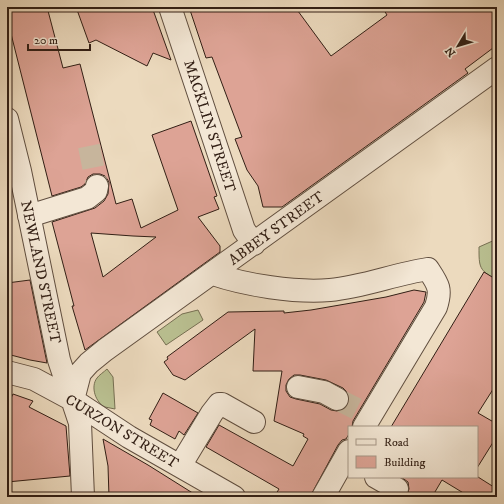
<svg xmlns="http://www.w3.org/2000/svg" width="504" height="504" font-family="'IM FELL DW Pica',serif">
<style>
.green{fill:#b9bf90;stroke:#766f52}
.building{fill:#dda395;stroke:#321f15;fill-rule:evenodd}
.lines{fill:none;stroke-linecap:round;stroke-linejoin:round}
.minor-tunnel{stroke:#c7b59c;stroke-width:22;stroke-dasharray:22 11;stroke-linecap:butt}
.minor-casing{stroke:#604e3f;stroke-width:24}
.minor{stroke:#f3e7d5;stroke-width:22}
.labels{text-anchor:middle;stroke-width:3;stroke-linejoin:round;paint-order:stroke}
.street-label{font-size:15px;fill:#321f15;stroke:#f3e7d5}
</style>
<rect width="100%" height="100%" fill="#ecdabe"/>
<filter id="stains"><feTurbulence type="fractalNoise" baseFrequency=".005" numOctaves="4"/><feColorMatrix values="0 0 0 0 .2 0 0 0 0 .09 0 0 0 0 .02 0 0 0 .5 -.17"/></filter>
<radialGradient id="worn" r=".72"><stop offset=".6" stop-color="#630" stop-opacity="0"/><stop offset="1" stop-color="#630" stop-opacity=".3"/></radialGradient>
<path class="green" d="M497,239V280C479,270 479,268 479,247Z
M198,310L203,320L166,345L157,332L182,314Z
M107,369L113,377L115,409C112,408 108,408 105,407C96,403 90,387 97,378C99,375 104,372 107,369Z"/>
<path class="building" d="M18,7H47L63,68L80,64L116,204L132,199L141,228L178,210L152,135L191,121L217,196L214,197L219,209L198,217L220,246V252L85,350L72,306H74L52,222L95,208L104,201L108,194L109,182L105,176L100,174H93L88,177L85,184L81,187L52,196L7,18V10ZM91,233L133,236L156,237L103,277Z
M76,7H152L171,60L153,53L147,66L96,40L89,43Z
M189,7H295L331,56L387,15L382,7H489L497,18V45L465,69L468,73L282,207H263L258,186L247,170L235,139L242,137L212,57L206,58Z
M484,272L497,280V383L478,413L497,424V436L477,468V427H391Z
M30,280L47,363L30,360L7,354V283Z
M414,290L426,292L424,302L353,421L352,427H349V434L346,439L342,440L338,445L310,497H274L279,489L206,447L219,425L293,466L308,439L303,436L304,434L274,421L282,371H253L255,329L185,380L173,375L164,362L168,359L167,357L228,312L284,311V313L311,310L386,297ZM294,375H300L326,380L343,388L347,392L349,398L348,405L343,410L337,411L331,410L320,404L296,399L290,397L286,391V385L289,379Z
M163,393L198,413L184,435L179,431L175,439L150,425L152,420L149,419Z
M13,394L33,401L29,407L66,426L70,476L7,482V406Z
M103,439L148,465L199,497H109L108,466Z
M401,477H478L497,489V497H470L442,480L432,497H406L409,489L408,482Z"/>
<g class="lines">
<path class="minor-tunnel" d="M89,146L97,186
M337,399L363,412"/>
<g class="minor-casing">
<path id="minor" d="M170,7L244,230L254,244
M7,119L20,171L59,360L80,423L83,497
M29,216L87,198L96,191L97,186
M213,274C245,285 295,293 330,290C363,287 395,274 428,269C438,284 442,289 436,307L364,427
M7,372L34,379L73,400L129,437L234,497
M298,387L324,392L337,399
M73,400L80,373L89,363L105,350L497,68
M180,466L212,413L219,404H222L254,422
M376,477L397,489
M323,497L349,451"/>
</g>
<use href="#minor" class="minor"/>
</g>
<g class="labels">
<g class="street-label">
<text transform="translate(210 126) rotate(72)" y="5">MACKLIN STREET</text>
<text transform="translate(276 228) rotate(-36)" y="5">ABBEY STREET</text>
<text transform="translate(41 272) rotate(78)" y="5">NEWLAND STREET</text>
<text transform="translate(122 431) rotate(31)" y="5">CURZON STREET</text>
</g>
</g>
<rect width="504" height="504" fill="none" stroke="#ecdabe" stroke-width="24"/>
<rect x="8" y="8" width="488" height="488" fill="none" stroke="#321f15" stroke-width="2"/>
<rect x="12" y="12" width="480" height="480" fill="none" stroke="#321f15"/>
<rect x="348" y="426" width="130" height="52" fill="#f3e7d5" stroke="#a69788"/>
<rect x="356" y="439" width="20" height="6" fill="#f3e7d5" stroke="#a69788"/>
<text x="384" y="446" font-size="12" fill="#321f15">Road</text>
<rect x="356" y="456" width="20" height="12" fill="#dda395" stroke="#a69788"/>
<text x="384" y="466" font-size="12" fill="#321f15">Building</text>
<g transform="translate(458 46) rotate(232)" stroke="#f3e7d5" stroke-width="3" paint-order="stroke">
<path d="M0-3L7 15L0 10L-7 15Z" fill="#321f15"/>
<text y="-6" font-size="11" font-weight="bold" text-anchor="middle" fill="#321f15">N</text>
</g>
<path d="M28 44v6h62v-6" fill="none" stroke="#321f15" stroke-width="2"/>
<text x="34" y="44" font-size="12" fill="#321f15" stroke="#f3e7d5" stroke-width="3" paint-order="stroke">20 m</text>
<rect width="100%" height="100%" filter="url(#stains)"/>
<rect width="100%" height="100%" fill="url(#worn)"/>
</svg>
